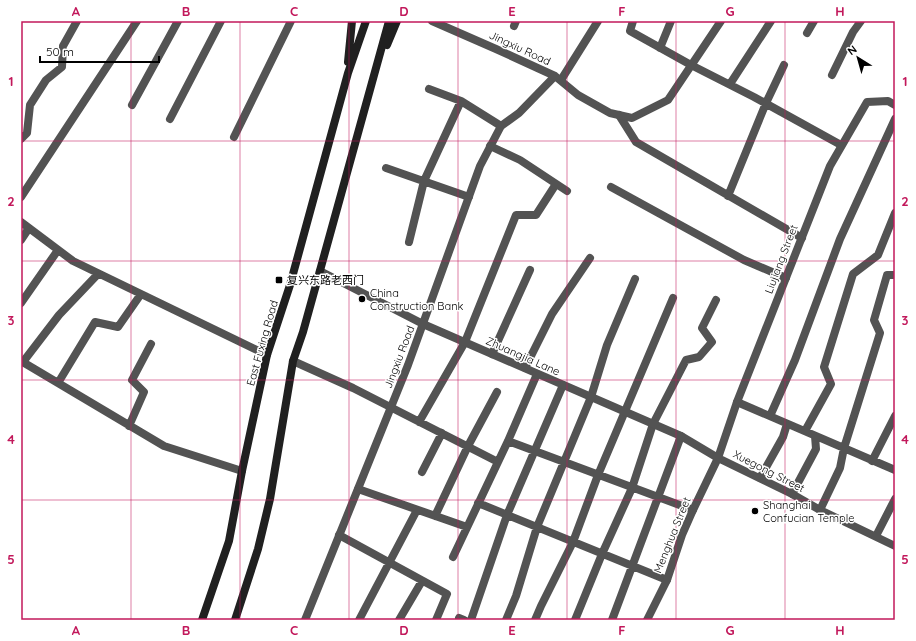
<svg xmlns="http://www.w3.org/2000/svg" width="916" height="641" font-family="Quicksand,'Noto Sans SC',sans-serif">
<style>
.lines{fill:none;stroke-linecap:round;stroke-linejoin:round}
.service{stroke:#535353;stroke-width:8}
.minor{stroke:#535353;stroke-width:8}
.secondary{stroke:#202020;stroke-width:8}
.grid{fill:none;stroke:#c2185b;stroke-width:1;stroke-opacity:0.55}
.poi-dot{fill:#000;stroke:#fff;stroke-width:1.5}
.labels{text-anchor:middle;stroke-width:3;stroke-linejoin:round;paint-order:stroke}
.street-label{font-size:11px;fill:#000;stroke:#fff}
.poi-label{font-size:11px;fill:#000;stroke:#fff;text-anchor:start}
.neatline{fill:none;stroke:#c2185b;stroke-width:1.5}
.grid-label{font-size:13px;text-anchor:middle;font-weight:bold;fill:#c2185b}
</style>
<rect width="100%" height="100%" fill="#fff"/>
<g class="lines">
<path class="service" d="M633,21L630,31L691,65L754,97L841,145
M514,26L516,21
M807,33L814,21
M660,48L671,21
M832,75L853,32L861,21
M561,80L598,21
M730,84L771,21
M429,89L461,101L501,126
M132,105L178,21
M619,115L636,142L802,238
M170,119L221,21
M234,137L291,21
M21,139L27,133L30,105L46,80L62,67L63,46L77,21
M490,146L520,160L567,191
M386,168L469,197
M611,187L744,260L786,278
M728,196L766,103L784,65
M21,197L137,21
M21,222L73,261L267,355
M21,240L29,228
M409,242L424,181L461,101
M21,303L58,250
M492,354L530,270
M21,361L164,446L242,471
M293,361L353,388L498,462
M23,362L59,315L98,274
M525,368L552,314L590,258
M58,383L95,322L118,327L141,294
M737,402L895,470
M770,416L795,360L840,239L895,119
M419,422L465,342L516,215H536L556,184
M129,426L144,392L132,380L151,344
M805,431L831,384L824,367L853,274L878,255L895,213
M508,441L693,510
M872,461L895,416
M422,472L442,433
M760,478L783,437L787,424
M358,489L467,527
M792,494L816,449L815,436
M478,503L667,580
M820,510L840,468L844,448L880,333L874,320L887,275H895
M435,516L468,446L497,392
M339,535L447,594L436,620
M876,536L895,499
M453,557L508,441L537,374
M459,618L464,620
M359,620L417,510
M399,620L422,581
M471,620L507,515L563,385
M506,620L516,596L537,527L591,397L607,345L635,279
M535,620L541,606L573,542L598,475L673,298
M575,620L602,554L632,488L653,424L686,360L699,357L712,342L702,328L716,300
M612,620L681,436"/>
<path class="minor" d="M432,21L496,49L555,76L578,95L610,113L632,118L668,100L721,21
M320,271L423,324L681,436L718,458L792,494L820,510L895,546
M305,620L408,365L480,166L501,126L519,113L555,76
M647,620L667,580L682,535L693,510L718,458L737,402L830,166L867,102L888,101L895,105"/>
<path class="secondary" d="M387,45L397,21
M348,62L352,21
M202,620L229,541L242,471L267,355L290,285L348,73L366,21
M235,620L258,549L270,499L293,361L303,332L389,21"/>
</g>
<path class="grid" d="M131,21V620M240,21V620M349,21V620M458,21V620M567,21V620M676,21V620M785,21V620M21,141H895M21,261H895M21,380H895M21,500H895"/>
<g class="poi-dot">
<rect x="275" y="276" width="8" height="8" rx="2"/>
<circle cx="362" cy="299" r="4"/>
<circle cx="755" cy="511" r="4"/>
</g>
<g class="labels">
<g class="street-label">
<text transform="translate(520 48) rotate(25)" y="4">Jingxiu Road</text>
<text transform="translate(781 259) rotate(-69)" y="4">Liujiang Street</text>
<text transform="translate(262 343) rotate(-74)" y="4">East Fuxing Road</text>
<text transform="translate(523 356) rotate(24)" y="4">Zhuangjia Lane</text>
<text transform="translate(399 357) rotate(-69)" y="4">Jingxiu Road</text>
<text transform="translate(769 471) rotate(27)" y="4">Xuegong Street</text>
<text transform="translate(672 535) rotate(-68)" y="4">Menghua Street</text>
</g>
<g class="poi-label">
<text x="287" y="284">复兴东路老西门</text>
<text x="370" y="297">China<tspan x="370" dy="13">Construction Bank</tspan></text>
<text x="763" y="509">Shanghai<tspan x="763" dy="13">Confucian Temple</tspan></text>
</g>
</g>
<rect width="916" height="641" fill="none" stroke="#ffffff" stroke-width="44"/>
<g transform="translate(858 58) rotate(323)" stroke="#ffffff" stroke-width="3" paint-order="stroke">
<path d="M0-3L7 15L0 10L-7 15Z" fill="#000000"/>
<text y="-6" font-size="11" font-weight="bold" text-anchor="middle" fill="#000000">N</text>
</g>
<path d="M40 56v6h119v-6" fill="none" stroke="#000000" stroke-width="2"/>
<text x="46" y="56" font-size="12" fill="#000000" stroke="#ffffff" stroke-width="3" paint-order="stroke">50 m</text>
<rect x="22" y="22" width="872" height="597" class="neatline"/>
<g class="grid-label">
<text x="76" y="16">A</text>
<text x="186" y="16">B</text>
<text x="294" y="16">C</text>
<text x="404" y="16">D</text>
<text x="512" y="16">E</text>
<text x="622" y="16">F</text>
<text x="730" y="16">G</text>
<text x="840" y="16">H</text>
<text x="11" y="86">1</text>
<text x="905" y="86">1</text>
<text x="11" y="206">2</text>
<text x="905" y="206">2</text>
<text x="11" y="325">3</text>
<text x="905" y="325">3</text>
<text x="11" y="444">4</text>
<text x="905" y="444">4</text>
<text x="11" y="564">5</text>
<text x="905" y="564">5</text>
<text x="76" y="635">A</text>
<text x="186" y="635">B</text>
<text x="294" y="635">C</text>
<text x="404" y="635">D</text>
<text x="512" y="635">E</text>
<text x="622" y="635">F</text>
<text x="730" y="635">G</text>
<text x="840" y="635">H</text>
</g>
</svg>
